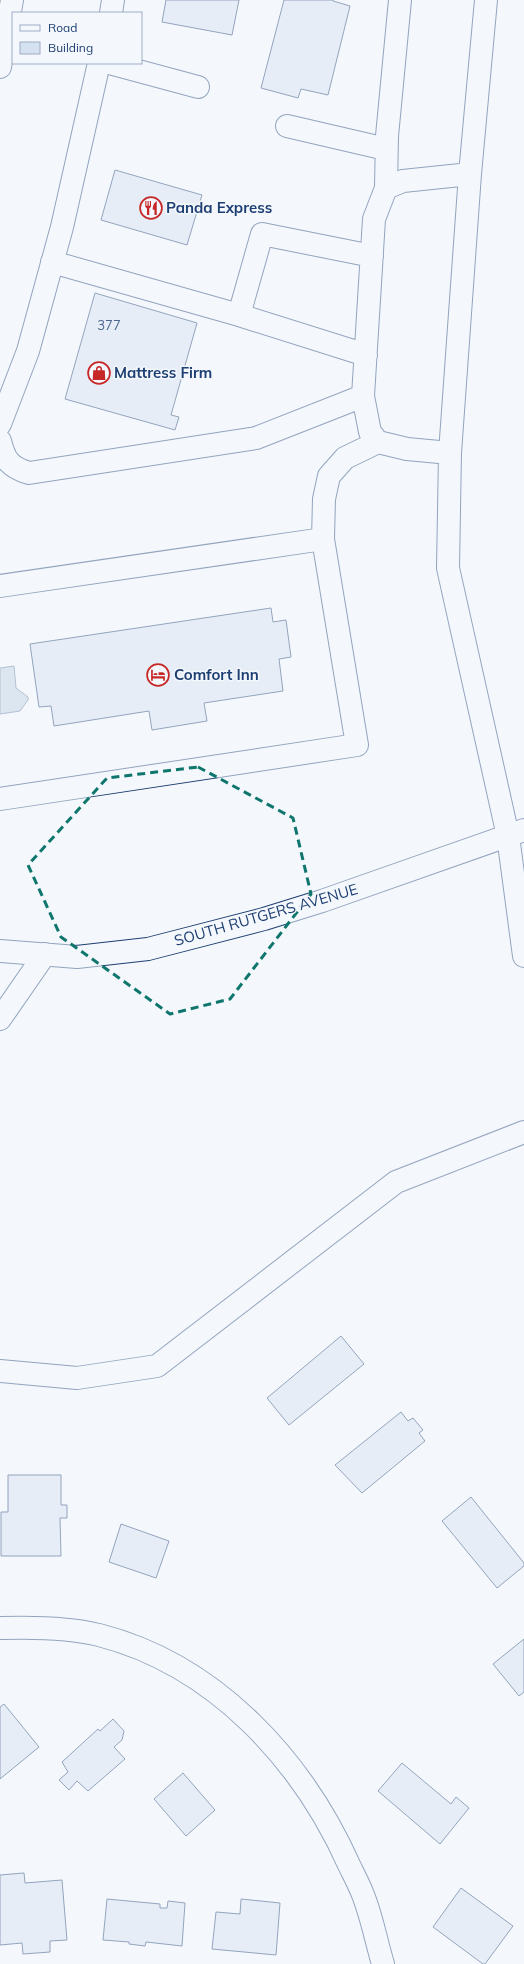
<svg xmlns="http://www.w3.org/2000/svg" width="524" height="1964" font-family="Mulish,sans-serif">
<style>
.water{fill:#bed0e5;stroke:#687fa3}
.building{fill:#d5e0f0;stroke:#1d3f73}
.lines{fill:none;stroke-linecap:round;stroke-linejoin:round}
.minor-casing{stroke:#1d3f73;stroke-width:24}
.highway-casing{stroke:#1d3f73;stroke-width:24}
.minor{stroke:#f4f7fb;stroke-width:22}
.highway{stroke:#f4f7fb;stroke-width:22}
.marked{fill:none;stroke:#0f766e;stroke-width:3;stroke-dasharray:8 5;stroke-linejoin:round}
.labels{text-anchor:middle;stroke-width:3;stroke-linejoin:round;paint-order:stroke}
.number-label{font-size:13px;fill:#4b6792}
.poi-label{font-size:15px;font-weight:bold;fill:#1d3f73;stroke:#f4f7fb;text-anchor:start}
.street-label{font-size:15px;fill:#1d3f73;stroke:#f4f7fb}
</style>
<rect width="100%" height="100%" fill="#f4f7fb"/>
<path class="water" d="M14,666L16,688L28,697V700L20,711L0,714V668Z"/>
<path class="building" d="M166,0H239L232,35L162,22Z
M284,0H333V1L350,6L328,95L301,89L298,98L261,88Z
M115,170L202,195L187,245L101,220Z
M95,293L197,323L171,415L179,417L175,430L65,399Z
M271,608L273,622L286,620L291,657L279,659L283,691L204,703L207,721L152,730L149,711L54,726L51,706L39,707L30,644Z
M341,1336L364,1364L289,1425L267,1398Z
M401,1412L408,1421L413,1418L423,1430L419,1433L425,1441L362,1493L335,1465Z
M8,1475H61V1505H67V1518H60L61,1556H1V1512H8Z
M471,1497L524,1563V1566L497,1588L442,1521Z
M121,1524L169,1541L156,1578L109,1562Z
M524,1639V1692L519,1696L493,1664Z
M4,1704L39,1747L0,1779V1707Z
M113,1719L124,1731L122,1740L114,1747L125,1759L88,1791L77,1781L69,1790L59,1780L68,1772L62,1762L98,1729L100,1731Z
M402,1763L451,1804L456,1797L469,1808L440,1844L378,1791Z
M183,1773L215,1810L186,1836L154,1799Z
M24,1873L25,1883L62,1880L67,1940L50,1941V1952L23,1954L22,1943L0,1945V1875Z
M461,1888L513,1926L485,1964H483L433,1927Z
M107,1899L160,1904V1908H167L168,1901L185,1903L182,1946L146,1942L145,1946L129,1944V1942L103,1940Z
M241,1899L280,1903L276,1955L212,1949L216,1912L240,1914Z"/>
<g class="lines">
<g class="minor-casing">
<path id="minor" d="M486,0L470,174L450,453L448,568L508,836L524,956
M111,13L113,0
M109,63L198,87
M287,126L386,149
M386,188L387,136L400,0
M52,262L239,315
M366,355L239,315L262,234L372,256
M363,396L374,219L386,188L403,181L470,174
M0,424L28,351L62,227L99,63
M0,441C5,460 9,467 29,473L256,438L363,396L370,432L378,442L407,449L450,453
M0,586L323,539
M0,799L357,745L323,539L324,499L329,476L345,458L378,442
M0,951L77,957L148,949L264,919L322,901L524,830
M0,1019L45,954
M0,1371L77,1378L157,1366L396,1182L524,1132
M0,1628C32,1627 68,1627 99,1635C216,1665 303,1761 350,1867C356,1879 362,1890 366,1903C373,1923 377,1944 383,1964"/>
</g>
<g class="highway-casing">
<path id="highway" d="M0,67L12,0"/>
</g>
<use href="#minor" class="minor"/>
<use href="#highway" class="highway"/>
</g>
<path d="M0 0H524V1964H0ZM198,767L293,818L311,894L230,999L170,1014L61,937L28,865L107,778Z" fill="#f4f7fb" fill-opacity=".55" fill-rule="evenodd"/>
<path class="marked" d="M198,767L293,818L311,894L230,999L170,1014L61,937L28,865L107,778Z"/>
<defs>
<g id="restaurant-ring" transform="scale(1.15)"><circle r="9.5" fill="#f4f7fb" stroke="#c62828" stroke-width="1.5"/><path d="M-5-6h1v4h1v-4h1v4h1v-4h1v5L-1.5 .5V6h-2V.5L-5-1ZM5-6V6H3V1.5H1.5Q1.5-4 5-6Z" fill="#c62828"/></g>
<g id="shop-ring" transform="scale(1.15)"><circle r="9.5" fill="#f4f7fb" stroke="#c62828" stroke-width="1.5"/><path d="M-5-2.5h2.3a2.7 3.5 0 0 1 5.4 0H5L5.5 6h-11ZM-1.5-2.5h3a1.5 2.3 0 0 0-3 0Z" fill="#c62828"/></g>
<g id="hotel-ring" transform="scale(1.15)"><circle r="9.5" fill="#f4f7fb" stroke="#c62828" stroke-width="1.5"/><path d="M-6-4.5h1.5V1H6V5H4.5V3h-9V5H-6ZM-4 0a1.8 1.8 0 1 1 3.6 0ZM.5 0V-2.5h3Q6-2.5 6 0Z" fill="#c62828"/></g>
</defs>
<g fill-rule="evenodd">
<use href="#restaurant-ring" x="151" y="208"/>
<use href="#shop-ring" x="99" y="373"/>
<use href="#hotel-ring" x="158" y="675"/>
</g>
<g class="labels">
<g class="number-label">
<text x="109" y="330">377</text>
</g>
<g class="poi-label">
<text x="166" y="213">Panda Express</text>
<text x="114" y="378">Mattress Firm</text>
<text x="174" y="680">Comfort Inn</text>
</g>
<g class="street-label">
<text transform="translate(266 915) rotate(-16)" y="5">SOUTH RUTGERS AVENUE</text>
</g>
</g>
<rect x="12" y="12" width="130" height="52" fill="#f4f7fb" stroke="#9eadc5"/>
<rect x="20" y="25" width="20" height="6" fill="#f4f7fb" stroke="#9eadc5"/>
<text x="48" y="32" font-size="12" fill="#1d3f73">Road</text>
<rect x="20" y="42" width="20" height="12" fill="#d5e0f0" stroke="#9eadc5"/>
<text x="48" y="52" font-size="12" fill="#1d3f73">Building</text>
</svg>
